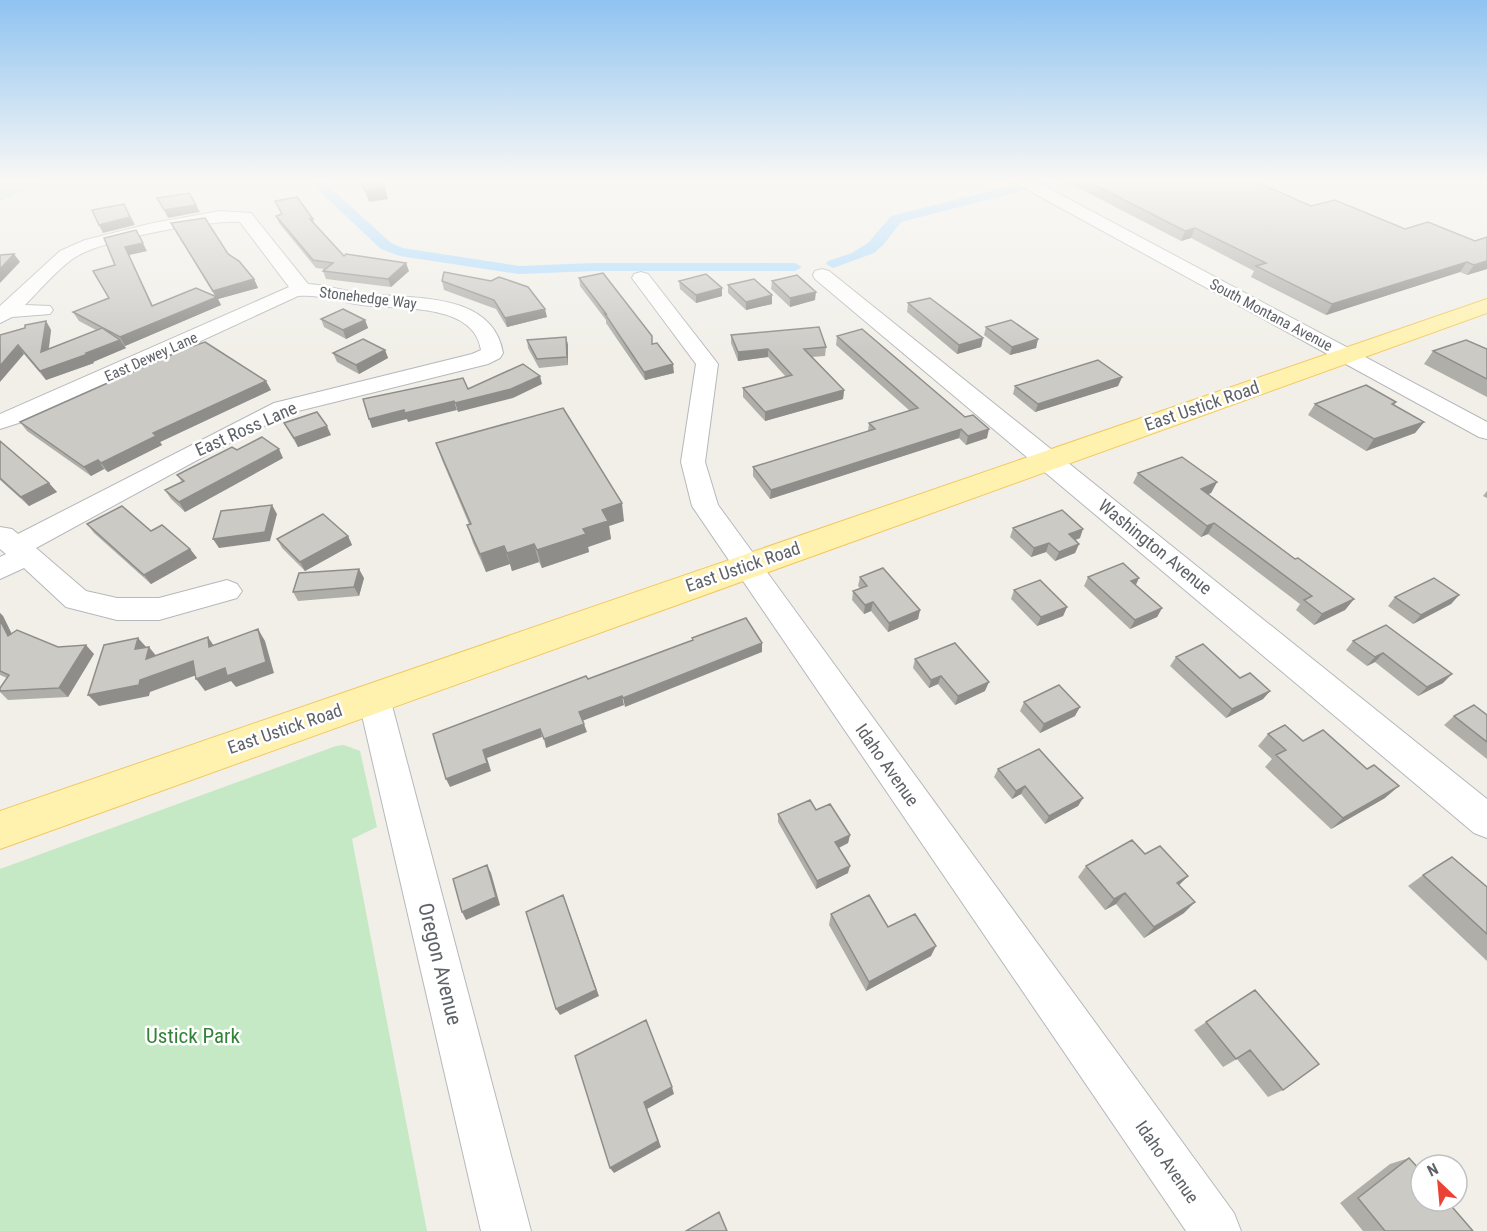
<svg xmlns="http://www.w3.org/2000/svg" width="1487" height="1231" font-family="'Roboto Condensed',sans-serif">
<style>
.green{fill:#c5e8c5}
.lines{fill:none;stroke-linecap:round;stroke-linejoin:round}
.canal{fill:#aadaff;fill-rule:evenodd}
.minor-casing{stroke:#b5b8bc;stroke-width:2}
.major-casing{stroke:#f2c960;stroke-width:2}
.minor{fill:#fff;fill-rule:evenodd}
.major{fill:#fff2af;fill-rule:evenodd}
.wall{fill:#afaea9}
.shaded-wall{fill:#8f8d8a}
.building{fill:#cccac5;stroke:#8f8d8a;stroke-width:1.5}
.labels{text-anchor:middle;stroke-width:5;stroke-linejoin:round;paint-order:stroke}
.far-street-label{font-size:15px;fill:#5f6368;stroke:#fff}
.street-label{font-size:18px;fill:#5f6368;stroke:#fff}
.near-street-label{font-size:21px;fill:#5f6368;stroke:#fff}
.near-park-label{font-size:21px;fill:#348238;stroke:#fff}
</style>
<rect width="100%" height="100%" fill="#f1efe8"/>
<path class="green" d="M0,181H37L22,192L0,201Z
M344,745L360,751L377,827L352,839L427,1231H0V869L336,746Z"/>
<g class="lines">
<path class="canal" d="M1036,181H1056L1054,184L1037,186Z
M321,182L325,183L391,243L403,248L519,266L594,263H795L802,267L795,271H594L519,274L400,256L381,249L317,189L315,186L317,183Z
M1017,184L1022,185L1023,188L1022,191L901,222L883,245L874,253L833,268L826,264L828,261L852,253L868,243L891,216Z"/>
<g class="minor-casing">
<path id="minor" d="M1015,181H1035L1487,422V439L1479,437L1017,184Z
M220,211L251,213L308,284C328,285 347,292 367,294C414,299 493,292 503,353L500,358L488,364L290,413L212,452L36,548L86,591L117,598H159L227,580L237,584L242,591L237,598L159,620H117L66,607L24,568L0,579V557L6,554L0,549V527L12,529L18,534L274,403L472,354L481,350C474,302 398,310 362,305C340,302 319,294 298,296L34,418L0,429V414L289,287L240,222C206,220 97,240 71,260C54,273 40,290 25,305L50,306L53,310L50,314L12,317L0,323V306L60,251L85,240L153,223Z
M822,269L829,271L1487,799V838L1474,833L815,279L813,275L815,271Z
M641,272L648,274L718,364L705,462L718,505L1234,1213L1241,1231H1186L692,506L681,462L696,364L632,278L634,274Z
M374,685L386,689L390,698L531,1231H481L358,698L362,689Z"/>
</g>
<g class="major-casing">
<path id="major" d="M1487,299V313L0,849V811Z"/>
</g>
<use href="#minor" class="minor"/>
<use href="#major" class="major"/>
</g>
<path class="wall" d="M1068,181H1254L1311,206L1487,269L1467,275L1460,272L1326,315L1251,277L1254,271L1191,238L1181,241L1067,182Z
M275,201L313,219L315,225L344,256L409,271L391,287L326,279L323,271L324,269L316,268L279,223L276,216L281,214Z
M171,223L228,254L254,279L258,288L218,299L221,305L125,346L123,345L126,348L93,362L94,363L46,380L24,354L0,335L46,321L51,330L49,349L96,330L79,321L73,312L109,298L115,265L104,238L147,251L129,255L153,306L215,296Z
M579,278L652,344L674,373L645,380L606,323V320L580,286Z
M442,281L547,317L507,327L496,309L444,290Z
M679,281L722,296L696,303L680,289Z
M772,281L815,300L790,307L771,289Z
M728,285L772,295V304L746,310L728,293Z
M908,303L983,338L981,347L957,354L907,312Z
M321,319L365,320L368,328L346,339L324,327Z
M986,327L1038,339L1036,348L1010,355L984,335Z
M731,335L826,347L825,356L812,357L844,390L843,399L765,421L743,397V388L786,377L768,357L738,361L731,343Z
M837,336L987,438L966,445L959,438L770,499L753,476V467L868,431L869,423L910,411L836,345Z
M566,337L568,345V365L539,368L528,348L527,340Z
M1487,349V397L1424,364L1433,351Z
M385,350L388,358L359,374L337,362L333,353Z
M1122,377L1118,386L1035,412L1013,394L1015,386Z
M271,390L160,442L162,445L108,472L104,469L91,476L27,431L20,422Z
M1396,402L1394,405L1424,422L1415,433L1366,451L1308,415L1315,404Z
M284,423L331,435L298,447Z
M0,441L57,492L29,506L0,480Z
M436,443L624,521L609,526L611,539L588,547L589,552L542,568L539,562L512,571L510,564L486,572L473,543L467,525L469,524L442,460Z
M237,450L283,458L185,512L171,499L165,490L182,482L177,475Z
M1138,473L1217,482L1211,493L1208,494L1295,559L1354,599L1345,610L1314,625L1296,610L1300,604L1208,534L1201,537L1133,483Z
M1487,491V498L1483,496Z
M87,524L151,531L190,549L197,558L151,584L94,533Z
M1013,528L1080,538L1075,540L1079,544L1075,553L1055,561L1046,552L1031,557L1010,537Z
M348,536L352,545L305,571L282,548L277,539Z
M860,577L920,610L918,619L888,632L871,611L864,614L852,600L853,591L860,588L858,586Z
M1088,577L1136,585L1162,608L1157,617L1130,629L1084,586Z
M364,578L359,596L298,601L293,592Z
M1014,590L1067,607L1063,616L1037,626L1011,599Z
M1459,595L1451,604L1413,624L1388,606L1395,597Z
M0,613L3,616L12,634L58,647L94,654L68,697L8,700L0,692V688L7,678L0,675Z
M1386,625L1443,683L1418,696L1375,662L1367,666L1346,650L1353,641Z
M1176,657L1240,678L1270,691L1263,699L1226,718L1170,666Z
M915,659L985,691L955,705L938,684L929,688L913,668Z
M1024,702L1075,716L1040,733L1020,711Z
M1487,715V759L1444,725L1454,716Z
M1268,734L1303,741L1385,798L1331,829L1265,767L1272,759L1258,746Z
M998,769L1083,798L1078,806L1045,824L1021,794L1012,799L994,777Z
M816,810L850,835L848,843L839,848L848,873L816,889L778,822V814Z
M1145,854L1188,876L1179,885L1184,913L1144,938L1116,904L1105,910L1078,877L1086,866Z
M1423,875L1487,887V961L1408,886Z
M831,914L888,927L931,956L866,991L829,925Z
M1255,990L1283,1090L1268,1097L1237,1059L1223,1067L1194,1030Z
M1409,1158L1473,1231H1363L1340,1203L1390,1164Z"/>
<path class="shaded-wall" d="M385,187L388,199L369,202L365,191Z
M124,204L135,225L103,233L99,225Z
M196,205L200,212L168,218L164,210Z
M1195,228L1191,238L1181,241L1185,231Z
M136,230L147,251L129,255L157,314L125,247Z
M14,254L20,262L0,283V269Z
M1487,261V269L1467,275L1474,265Z
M1467,262L1460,272L1326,315L1332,304Z
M406,263L409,271L391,287L388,279Z
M254,279L258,288L218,299L221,305L125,346L120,337L216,297L213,291Z
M722,288V296L696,303V295Z
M816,292L815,300L790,307V298Z
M772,295V304L746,310V302Z
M545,309L547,317L507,327L505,318Z
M365,320L368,328L346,339L343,330Z
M46,321L51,330L47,360L41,352Z
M566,337L568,345V365L567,357Z
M983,338L981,347L957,354L959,345Z
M1038,339L1036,348L1010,355L1012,347Z
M120,340L126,348L93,362L94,363L46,380L40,371Z
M18,345L24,354L0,382V366Z
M768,349V357L738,361V352Z
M385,350L388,358L359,374L356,365Z
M673,364L674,373L645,380L644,372Z
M540,376L542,384L513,398L458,412L455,403Z
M1122,377L1118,386L1035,412L1038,404Z
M266,381L271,390L160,442L162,445L108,472L101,463L153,433Z
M844,390L843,399L765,421V412Z
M454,401L457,410L408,422L405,413Z
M404,410L407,419L372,428L369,419Z
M1424,422L1415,433L1366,451L1374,439Z
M327,426L331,435L298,447L294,438Z
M961,429L959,438L770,499L771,490Z
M989,429L987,438L966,445L968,436Z
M279,449L283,458L185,512L179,502Z
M98,460L104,469L91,476L84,467Z
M1217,482L1211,493L1195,499L1201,489Z
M49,483L57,492L29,506L21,497Z
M622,503L624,521L609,526L611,539L588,547L589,552L542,568L537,550L583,529L602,510Z
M272,505L277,514L270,541L219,548L213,539Z
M1214,523L1208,534L1201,537L1207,526Z
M1083,529L1080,538L1065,544L1069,534Z
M348,536L352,545L305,571L300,562Z
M1049,543L1046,552L1031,557L1034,548Z
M534,544L539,562L512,571L507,553Z
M1079,544L1075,553L1055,561L1059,552Z
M504,546L510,564L486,572L480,554Z
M190,549L197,558L151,584L144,575Z
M359,569L364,578L359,596L354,587Z
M1139,578L1135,587L1131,581Z
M1459,595L1451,604L1413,624L1421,615Z
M1354,599L1345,610L1314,625L1322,614Z
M873,602L871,611L864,614L865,605Z
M1067,607L1063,616L1037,626L1041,617Z
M1162,608L1157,617L1130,629L1135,620Z
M920,610L918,619L888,632L889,623Z
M0,613L3,616L17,645L8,636L0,620Z
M258,629L265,641L274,673L236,687L231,681L205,691L196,679Z
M208,637L216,649L209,647Z
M138,638L148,649H135Z
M762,643V652L625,707L623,698Z
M86,645L94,654L68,697L59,688Z
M149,647L158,658L146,659Z
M1383,653L1375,662L1367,666L1375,657Z
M193,661L202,673L150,692L149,696L99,706L88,695L140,680Z
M1452,674L1443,683L1418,696L1427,687Z
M941,676L938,684L929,688L931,680Z
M989,682L985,691L955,705L958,696Z
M1270,691L1263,699L1226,718L1232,709Z
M622,696L624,705L582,721L579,712Z
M1080,707L1075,716L1040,733L1044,724Z
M584,724L587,732L546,748L544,739Z
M540,729L542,737L487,758L491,771L450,787L446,779L483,750Z
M1025,786L1021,794L1012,799L1016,791Z
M1399,786L1385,798L1331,829L1343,818Z
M1083,798L1078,806L1045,824L1049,816Z
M850,835L848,843L834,850L835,842Z
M487,865L491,873L500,905L466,920L462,912Z
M850,866L848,873L816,889L817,881Z
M1188,876L1177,887V883Z
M1125,893L1116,904L1105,910L1114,899Z
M1195,902L1184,913L1144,938L1154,927Z
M566,903L599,996L560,1015L556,1009Z
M936,946L931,956L866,991L869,982Z
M672,1087L674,1094L647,1109L661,1147L614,1173L610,1168L644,1102Z"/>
<path class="building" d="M361,181H382L385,187L365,191Z
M1087,181H1254L1311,206L1335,200L1405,229L1428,222L1475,241L1487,237V261L1474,265L1467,262L1332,304L1256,266L1266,263L1195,228L1185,231Z
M189,193L196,205L164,210L157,198Z
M297,197L313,219H310L344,256L346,254L406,263L388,279L323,271L333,263L313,260L276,216L282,214L275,201Z
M124,204L130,217L99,225L92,210Z
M205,218L228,254L239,261L254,279L213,291L171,223Z
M136,230L143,243L125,247L152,306L196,288L217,297L120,337L73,312L109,298L93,271L115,265L104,238Z
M14,254L0,269V255Z
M444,272L491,281L499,277L528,287L545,309L505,318L494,300L442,281Z
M603,273L652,336V344L657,343L673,364L644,372L605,314L607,315L579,278Z
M706,274L722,288L696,295L679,281Z
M797,275L816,292L790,298L772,281Z
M754,279L772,295L746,302L728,285Z
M930,298L983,338L959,345L908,303Z
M343,309L365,320L343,330L321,319Z
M1011,320L1038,339L1012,347L986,327Z
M46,321L41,352L102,328L120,340L86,353L88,354L40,371L18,345L0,366V335L25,328V325Z
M819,327L826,347L804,349L844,390L765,412L743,388L792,375L768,349L738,352L731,335Z
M862,329L965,417L973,415L989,429L968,436L961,429L771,490L753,467L875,429L869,423L918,408L837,336Z
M566,337L567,357L537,359L527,340Z
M363,339L385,350L356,365L333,353Z
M1466,340L1487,349V379L1433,351Z
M205,342L266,381L153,433L156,436L101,463L98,460L84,467L20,422L184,349Z
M1098,360L1122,377L1038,404L1015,386Z
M523,364L540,376L511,389L455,403L454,401L405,413L404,410L369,419L363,399L463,378L468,389Z
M1366,385L1396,402L1392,404L1424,422L1374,439L1315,404Z
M563,408L622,503L602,510L608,521L583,529L586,534L537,550L534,544L507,553L504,546L480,554L467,525L471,524L436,443Z
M317,412L327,426L294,438L284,423Z
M262,437L279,449L179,502L165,490L184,481L177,475L232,447L237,450Z
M0,441L49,483L21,497L0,478Z
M1182,457L1217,482L1201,489L1295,559L1298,558L1354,599L1322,614L1304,600L1312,596L1214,523L1207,526L1138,473Z
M272,505L265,532L213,539L221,511Z
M122,506L151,531L162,525L190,549L144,575L87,524Z
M1062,510L1083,529L1069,534L1079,544L1059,552L1049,543L1034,548L1013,528Z
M323,514L348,536L300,562L277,539Z
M1123,563L1139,578L1131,581L1162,608L1135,620L1088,577Z
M883,568L920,610L889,623L873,602L865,605L853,591L867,586L860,577Z
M359,569L354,587L293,592L299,573Z
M1434,578L1459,595L1421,615L1395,597Z
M1040,580L1067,607L1041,617L1014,590Z
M746,618L762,643L623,698L622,696L579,712L584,724L544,739L540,729L483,750L487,763L446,779L433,734L586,676L588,679L693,640L692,638Z
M0,620L8,636L17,630L58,647L86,645L59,688L0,691V688L9,675L0,671Z
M1386,625L1452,674L1427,687L1383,653L1375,657L1353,641Z
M258,629L266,662L227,676L225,668L196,679L193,661L140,680L139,685L88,695L104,645L138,638L135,649L149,647L146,659L208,637L209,647Z
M955,643L989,682L958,696L941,676L931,680L915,659Z
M1203,644L1240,678L1250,673L1270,691L1232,709L1176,657Z
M1059,685L1080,707L1044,724L1024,702Z
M1474,705L1487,715V742L1454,716Z
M1285,725L1303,741L1323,730L1367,769L1374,765L1399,786L1343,818L1276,755L1286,750L1268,734Z
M1039,749L1083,798L1049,816L1025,786L1016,791L998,769Z
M810,800L816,810L830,804L850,835L835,842L850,866L817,881L778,814Z
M1132,840L1145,854L1160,846L1188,876L1177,883L1195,902L1154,927L1125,893L1114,899L1086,866Z
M1452,857L1487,887V934L1423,875Z
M487,865L496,897L462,912L453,879Z
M563,895L596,990L556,1009L526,912Z
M869,895L888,927L915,914L936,946L869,982L831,914Z
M1255,990L1319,1064L1283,1090L1250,1050L1236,1059L1206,1022Z
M646,1020L672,1087L644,1102L658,1141L610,1168L575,1056Z
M1409,1158L1421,1171V1201H1447L1473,1231H1385L1358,1198Z
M719,1212L727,1231H686Z"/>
<linearGradient id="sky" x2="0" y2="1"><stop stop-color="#8fc3f1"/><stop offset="0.51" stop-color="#f9f8f5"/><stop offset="1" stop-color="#f9f8f5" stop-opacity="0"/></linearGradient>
<rect width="1487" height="353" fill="url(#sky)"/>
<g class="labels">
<g class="far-street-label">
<text transform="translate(368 298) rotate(7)" y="5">Stonehedge Way</text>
<text transform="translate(1271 315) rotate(28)" y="5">South Montana Avenue</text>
<text transform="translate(151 357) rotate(-24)" y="5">East Dewey Lane</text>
</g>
<g class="street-label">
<text transform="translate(1202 406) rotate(-19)" y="6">East Ustick Road</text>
<text transform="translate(246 429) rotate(-24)" y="6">East Ross Lane</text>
<text transform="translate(1155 547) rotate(39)" y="6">Washington Avenue</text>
<text transform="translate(743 567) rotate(-19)" y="6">East Ustick Road</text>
<text transform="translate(285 729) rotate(-19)" y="6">East Ustick Road</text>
<text transform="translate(887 765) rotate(55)" y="6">Idaho Avenue</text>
<text transform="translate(1167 1162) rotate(55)" y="6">Idaho Avenue</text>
</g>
<g class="near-street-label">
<text transform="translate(440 964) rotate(76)" y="7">Oregon Avenue</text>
</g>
<g class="near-park-label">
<text x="193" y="1043">Ustick Park</text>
</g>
</g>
<g transform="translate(1439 1183) rotate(334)"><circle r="28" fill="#ffffff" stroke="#bfc1c3" stroke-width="1.5"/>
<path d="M0-4.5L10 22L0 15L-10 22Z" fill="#ea4335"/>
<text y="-9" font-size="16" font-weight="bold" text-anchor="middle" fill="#5f6368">N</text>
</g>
</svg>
